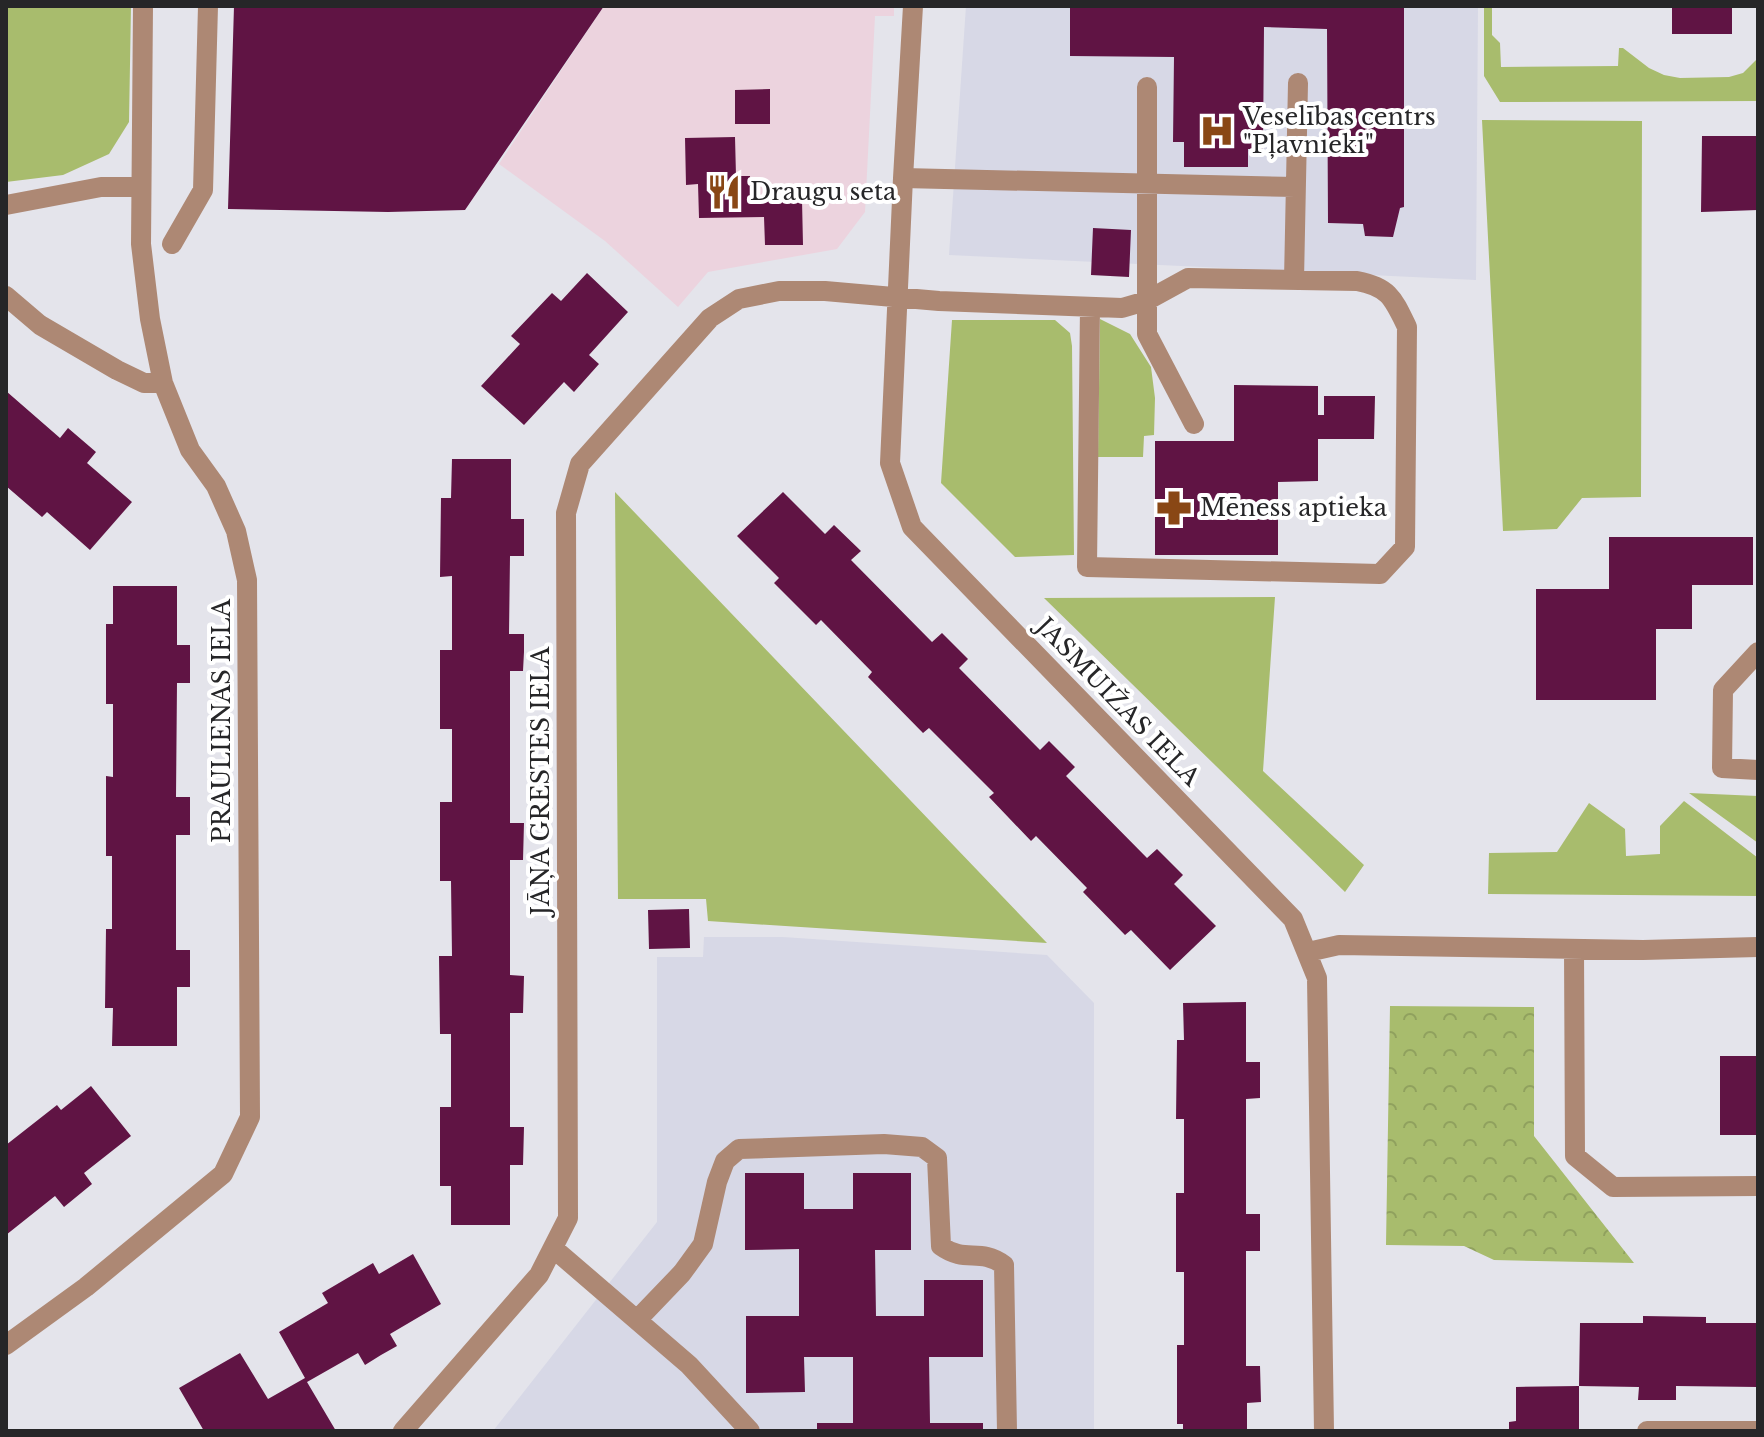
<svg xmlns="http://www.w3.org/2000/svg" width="1764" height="1437" font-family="'Libre Baskerville',serif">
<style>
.commercial{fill:#ecd3de}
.built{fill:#d7d8e6}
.grass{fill:#a8bc6d}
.park{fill:url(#park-crowns)}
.building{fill:#601444}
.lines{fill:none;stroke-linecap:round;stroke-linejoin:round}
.minor{stroke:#ad8874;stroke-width:20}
.labels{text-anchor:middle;stroke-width:8;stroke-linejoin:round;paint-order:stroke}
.poi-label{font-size:24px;fill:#262628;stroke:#fff;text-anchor:start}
.street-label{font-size:24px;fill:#262628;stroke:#fff}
</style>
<defs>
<pattern id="park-crowns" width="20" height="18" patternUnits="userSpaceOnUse" patternTransform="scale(2)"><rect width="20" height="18" fill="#a8bc6d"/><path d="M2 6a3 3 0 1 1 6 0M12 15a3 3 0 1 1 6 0" fill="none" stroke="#90a15e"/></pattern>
</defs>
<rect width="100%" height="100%" fill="#e4e4eb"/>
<path class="commercial" d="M604,6H894V16H875L865,212L837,249L708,272L678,307L605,241L499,164Z"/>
<path class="built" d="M966,6H1478L1476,280L949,255Z
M704,937H783L1047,955L1094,1003V1431H493L657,1222V957H703Z"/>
<path class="grass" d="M6,6H131L129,122L109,154L63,175L6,182Z
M1484,6H1492V35L1500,43L1501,67L1618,66L1619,48H1623L1649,68L1664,75L1680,78L1729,77L1743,73L1758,58V101L1500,102L1484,76Z
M1482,120L1642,121L1641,497L1582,498L1557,529L1503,531Z
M1100,319L1130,334L1151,367L1155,398L1154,435L1144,436L1143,457H1098Z
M952,320H1055L1070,333L1072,346L1074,555L1015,557L941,483Z
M615,492L1047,943L708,921L706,899H618Z
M1275,597L1263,771L1364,865L1345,892L1044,598Z
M1689,793L1758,796V843Z
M1684,801L1758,858V896L1488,894L1489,853L1557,852L1589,803L1625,829L1626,856L1660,854V826Z"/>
<path class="park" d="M1390,1006L1534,1007V1136L1634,1263L1494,1260L1464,1246L1386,1245Z"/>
<path class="building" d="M234,6H604L465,210L388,212L228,209Z
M1070,6H1404V207L1400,208L1393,237L1365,236L1363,224L1328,223L1327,29L1264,27L1263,149H1248V167H1184V142H1173L1174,57L1070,56Z
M1672,6H1732V34H1672Z
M770,89V124H735V90Z
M1702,136H1758V210L1701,212Z
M735,137L736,176H750L751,201L802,200L803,245H765L764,217L699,218L698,184L686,185L685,138Z
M1093,228L1131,230L1129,277L1091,275Z
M587,273L628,312L589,355L599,364L574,392L564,382L524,425L481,386L520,344L511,336L552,293L561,301Z
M1234,385L1318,386V415H1324V396H1375L1374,439H1318V481L1278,482V555H1155V441H1234Z
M6,391L60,438L68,428L96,452L87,463L132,502L90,550L47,512L42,517L6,486Z
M452,459H511V519H524V556H510L509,634H524V652L523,671H510V823H524L523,860H510V975L524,976L523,1013H510V1127H524L523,1165H510V1225H451V1186H440V1107H451V1034H440L439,956H452L451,881H440V802H452V729H440V650H452V576L440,577L441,498H451Z
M783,492L825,534L834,525L861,551L851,560L932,642L942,633L968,659L959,668L1040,750L1049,741L1075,767L1066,776L1147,858L1157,849L1183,875L1174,884L1216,926L1170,970L1131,930L1125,935L1083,892L1087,888L1036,836L1031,841L989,797L994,793L929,728L923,733L868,677L872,672L821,620L816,625L774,583L779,578L737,536Z
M1609,537H1753V585H1692V629H1656V700H1536V589H1609Z
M113,586H177V645H190V683H177L176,797H190V835H176V950H190V987H177V1046H112L113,1008H105L106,929H112V856H106V776L113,777V704H106V624H113Z
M689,909L690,948L649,949L648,910Z
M1246,1002V1062H1260V1098L1246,1099V1214H1260V1251H1246V1366H1260L1261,1402L1247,1403V1431H1183V1424H1177V1345H1184V1272H1176V1193H1184V1119H1176L1177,1040H1184L1183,1003Z
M1720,1056H1758V1135H1720Z
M91,1086L131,1136L84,1173L92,1184L64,1207L55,1196L6,1235V1145L57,1105L61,1110Z
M745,1173H804V1209H853V1173H911V1250H875L876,1316H924V1280H983V1357H929L930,1423H983V1431H817V1423H853V1357H804L805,1392L746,1393V1316H799V1249L745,1250Z
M413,1254L441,1304L390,1334L397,1346L381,1355L365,1365L358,1353L307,1382L336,1431H204L179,1388L240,1353L268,1399L305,1378L279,1332L328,1303L322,1293L373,1263L379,1274Z
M1643,1316L1706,1317V1323H1758V1387L1676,1386V1400H1638L1639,1387L1579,1386L1580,1323H1643Z
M1579,1386V1431H1509V1422L1516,1421V1387Z"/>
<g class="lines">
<path class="minor" d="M913,6L903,178L890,463L912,527L1293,919L1317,978L1324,1431
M1147,87V334L1194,424
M903,178L1295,187
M6,205L101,187H141
M172,244L203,190L208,6
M1294,280L1298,83
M6,296L40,325L117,370L144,383H163
M1758,652L1723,690L1722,768L1758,770
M1574,949L1575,1156L1613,1187L1758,1186
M1308,952L1339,945L1643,950L1758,947
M553,1248L689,1365L750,1431
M637,1320L682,1273L703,1244L717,1182L725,1161L739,1149L884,1144L922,1147L937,1158L941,1246C966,1264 979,1247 1004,1265L1007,1431
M6,1345L86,1287L223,1174L250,1117L247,580L236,531L216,486L190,450L163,383L150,319L141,244L143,6
M403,1431L539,1275L568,1218L566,513L580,464L710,318L739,299L779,291H825L939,301L1122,308L1146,301L1188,278L1357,281C1389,287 1393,298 1407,327L1405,547L1380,574L1087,567L1090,307
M1647,1431H1758"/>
</g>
<defs>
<g id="hospital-bare" transform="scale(2.76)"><path d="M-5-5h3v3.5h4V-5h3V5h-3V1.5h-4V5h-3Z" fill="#894715" stroke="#fff" stroke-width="2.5" paint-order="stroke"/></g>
<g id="restaurant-bare" transform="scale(2.76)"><path d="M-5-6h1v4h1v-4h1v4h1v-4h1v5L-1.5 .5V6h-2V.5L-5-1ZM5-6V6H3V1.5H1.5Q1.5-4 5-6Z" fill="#894715" stroke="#fff" stroke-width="2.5" paint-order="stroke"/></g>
<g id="pharmacy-bare" transform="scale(2.76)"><path d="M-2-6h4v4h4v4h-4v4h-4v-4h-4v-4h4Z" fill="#894715" stroke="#fff" stroke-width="2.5" paint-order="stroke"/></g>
</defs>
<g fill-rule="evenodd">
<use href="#hospital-bare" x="1217" y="131"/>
<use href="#restaurant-bare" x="724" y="192"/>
<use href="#pharmacy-bare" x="1174" y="508"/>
</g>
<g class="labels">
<g class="poi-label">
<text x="1243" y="125">Veselības centrs<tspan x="1243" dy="28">"Pļavnieki"</tspan></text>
<text x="750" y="200">Draugu seta</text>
<text x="1200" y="516">Mēness aptieka</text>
</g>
<g class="street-label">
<text transform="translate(1118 702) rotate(46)" y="8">JASMUIŽAS IELA</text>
<text transform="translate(222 721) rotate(-90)" y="8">PRAULIENAS IELA</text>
<text transform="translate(541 781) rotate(-90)" y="8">JĀŅA GRESTES IELA</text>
</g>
</g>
<rect width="1764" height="1437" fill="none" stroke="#262628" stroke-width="16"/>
</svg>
